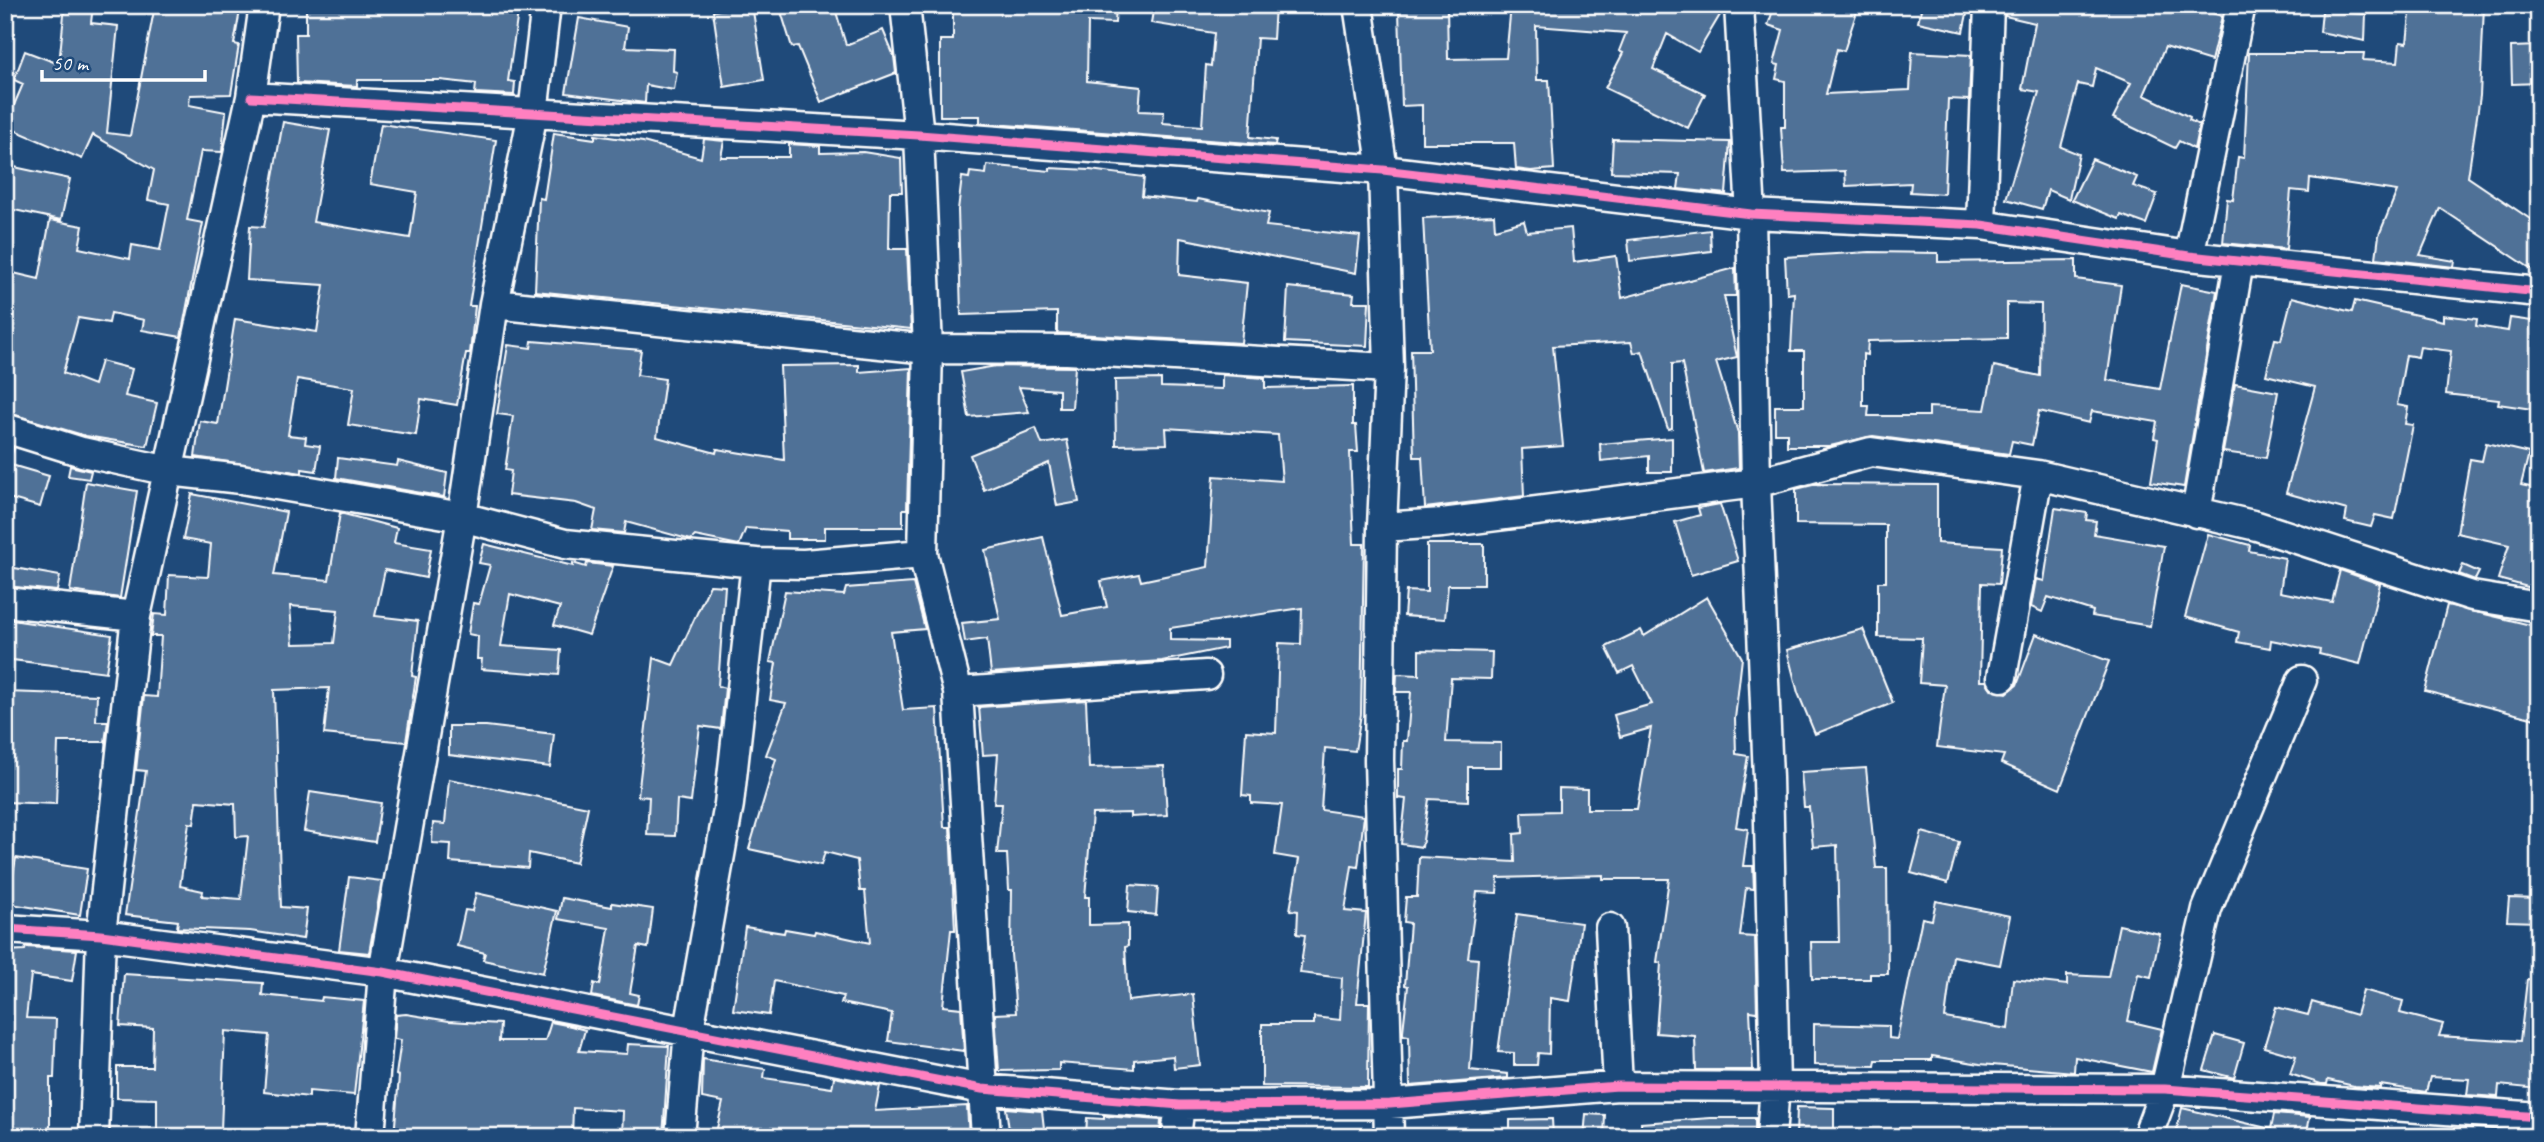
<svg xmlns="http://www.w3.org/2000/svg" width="2544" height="1142" font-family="Caveat,sans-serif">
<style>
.building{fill:#507197;stroke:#fff;stroke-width:2;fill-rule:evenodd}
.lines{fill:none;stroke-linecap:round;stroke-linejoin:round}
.minor-casing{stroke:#fff;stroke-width:33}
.minor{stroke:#1f4a7a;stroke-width:28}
.cycleway-casing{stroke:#1f4a7a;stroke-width:13}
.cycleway{stroke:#ff80c0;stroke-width:9}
</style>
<rect width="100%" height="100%" fill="#1f4a7a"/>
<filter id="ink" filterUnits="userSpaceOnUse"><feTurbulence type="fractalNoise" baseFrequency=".0143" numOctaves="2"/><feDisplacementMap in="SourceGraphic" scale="14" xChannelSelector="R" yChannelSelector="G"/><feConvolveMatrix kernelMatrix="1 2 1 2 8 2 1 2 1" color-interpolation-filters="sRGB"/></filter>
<g filter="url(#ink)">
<path class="building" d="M65,5H93L91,23L118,26L107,133L130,136L155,5H241L234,44L239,45L231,94L190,95L189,105L226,112L222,152L201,151L187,220L203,223L181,337L142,330L144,320L111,313L109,323L78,318L63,373L94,385L101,361L132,369L125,396L157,403L147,446L86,436L5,412V271L39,279L50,220L83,226L79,248L130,259L132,245L160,250L169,204L148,200L154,170L93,135L82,159L5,126L23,84L14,80L25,51L59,64Z
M306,5H519L508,81L515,82L514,95L475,93L476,84L440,80H357V86L297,83L296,34H306Z
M752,5L764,80L724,87L713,11Z
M779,5H834L846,45L883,30L894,56L896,73L821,102L798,46L792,47Z
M953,5H1116L1115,23L1088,22L1087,81L1141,87L1139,111L1164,112L1163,123L1202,126L1206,65L1211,66L1214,33L1151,23L1154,5H1275L1273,39L1257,38L1250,137L1276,140L1275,145L980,123V116H940V40H953Z
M1447,5L1448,59L1506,58L1511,5H1704L1720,15L1698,52L1667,34L1653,69L1705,94L1688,128L1605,88L1623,53L1619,51L1626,33L1536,26L1537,80H1549L1554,169L1531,171L1516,169L1514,143H1422V105L1402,106L1399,11H1407V6Z
M1775,5H1859L1844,51L1837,49L1826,94L1910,90L1912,52L1971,55L1969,100L1948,99L1944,194L1910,192L1911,183L1846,186L1845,171L1784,173L1781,127H1785V81L1776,79L1779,65L1774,64L1783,30L1768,25Z
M1922,5H1969L1963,32L1918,22Z
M2006,5H2185L2222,16L2211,61L2165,47L2144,95L2190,117L2189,120L2199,125L2194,149L2179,141L2175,148L2113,118L2131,83L2096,68L2092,87L2078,84L2061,147L2079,154L2069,199L2048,190L2042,209L2006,199L2039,92L2022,89L2035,23L2005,16Z
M2411,5L2484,6L2480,96L2468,177L2539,225V274L2440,208L2420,255L2455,261L2454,267L2376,258L2379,235L2397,191L2310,178L2309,192L2291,190L2286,249L2223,243L2227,199L2233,200L2238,157L2244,158L2249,53H2364L2363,60L2398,62L2400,42L2407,43Z
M2322,11L2366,14L2365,41L2320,32Z
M579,18L628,27L625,47L674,49L673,71L677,72L674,90L646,85L645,103L566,93Z
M2539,46V83L2512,84L2511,47Z
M283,122L330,130L313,222L410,238L417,192L370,184L381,124L496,140L469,306H475L470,353H466L457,405L421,399L416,435L348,425L354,388L297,379L288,435L306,437L305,444L320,446L316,471L302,469V473L195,457L200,421L218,424L235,319L317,332L324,285L247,280L250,226L264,227Z
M554,133L595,139V135L643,142L701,158L704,139L724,141L721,157H789V144L820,146V153L863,152L901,158L902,192H890L889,249H907L911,329L535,291L539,198L544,199Z
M1613,139L1730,142L1726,194L1678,189L1680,174L1611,172Z
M2092,159L2137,177L2133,186L2157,194L2146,224L2121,215L2119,219L2072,200Z
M5,165L70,179L61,220L5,208Z
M987,165L1050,171V168L1090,170L1144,177L1142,196L1197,202L1198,199L1269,213L1266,226L1360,236L1356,273L1180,238L1179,275L1247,283L1241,343L1057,333V312L961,315L958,210L962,177L969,178L970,172L986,174Z
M1494,215L1495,229L1524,221L1527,232L1571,228L1574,262L1616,256L1622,298L1735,268L1736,296H1724L1737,357L1716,362L1738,433L1739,468L1704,473L1682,363L1672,364V428L1668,429L1642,351L1634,353L1631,342L1553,346L1563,446L1522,449L1524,496L1425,508L1422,457H1414L1411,350H1430L1423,218Z
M1710,230L1711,251L1630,261L1628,240Z
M1870,252L1938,253V262L2076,260V279L2121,285L2107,380L2160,389L2181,284L2217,291L2184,487L2151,482L2158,439L2154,438L2157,422L2092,411L2089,423L2039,411L2032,445L2012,441L2009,454L1873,436L1830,446H1787V433H1775V406H1804V351H1791L1794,293L1787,294L1785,257ZM2007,303L2041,304L2040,376L1994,366L1985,410L1929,407V416H1868L1869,406H1863V354L1867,355L1868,341L2007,338Z
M1288,287L1354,294L1353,302H1369L1367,346L1285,342Z
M2292,297L2352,312L2355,301L2443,321V315L2477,319L2476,326L2508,331L2510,318L2539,322V410L2498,404L2499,400L2446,394L2451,351L2420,347L2418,357L2406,355L2397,405L2408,407L2405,424L2413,425L2394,519L2375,515L2371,527L2345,521L2347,510L2286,493L2315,387L2266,375L2275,339L2281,340Z
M532,341L641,350L637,375L665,379L657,437L716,453L717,449L784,460L780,366L859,365V372L911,368L907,509H903V527H825V539H787V531L746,528L739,545L695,536L691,540L626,522L624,533L592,530L596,510L576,503L508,495L511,471L505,470L513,416L497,414L508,345L531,348Z
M996,366L1075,367L1072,408H1059V390L1019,387L1029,412L969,417L961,372Z
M1222,375L1265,378V388L1353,386V425H1356L1358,452H1350L1354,544H1364L1361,714L1355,751L1325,748L1321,810L1364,816L1358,867L1352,866L1345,911L1366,913L1357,1003H1369L1368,1087L1262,1086V1024H1314V1017L1340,1020L1342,978L1300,973L1305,935L1297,934L1298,911L1290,910L1299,859L1275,855L1282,805L1251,803V796L1242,795L1246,731L1276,733L1279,643L1301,644L1302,608L1170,628V640L1226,641V648L1162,661L991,673L987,639L965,642L962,623L1000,619L985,550L1043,537L1062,615L1107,607L1101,581L1139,574L1141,581L1208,567L1214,476L1282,481L1278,435L1166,428L1167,444L1116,445L1115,380L1161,379V387L1222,389Z
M2235,384L2278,392L2266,458L2223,452Z
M1036,428L1042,444L1067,440L1079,502L1057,506L1049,463L984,490L970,455Z
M1672,438V472H1649V456L1601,461L1600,444Z
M2486,443L2529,453L2521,485L2539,489V590L2498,579L2509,545L2457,533L2470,459L2482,461Z
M5,445L14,448L8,464L49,476L40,507L5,497Z
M338,458L397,466L398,461L447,473L444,497L336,478Z
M70,466L91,471L89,479L68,476Z
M86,482L137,491L120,598L70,591Z
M1817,484L1937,485V543L2002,547L1999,584L1982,583L1980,681H1986L1992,690L2007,693L2017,685L2036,634L2109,661L2060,789L2001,763L2004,755L1937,747L1945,685L1919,683L1922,638L1878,637V582H1886V525L1796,524V489Z
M192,494L286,512L274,575L329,580L340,513L397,528L394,543L431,549L426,578L385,570L375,616L418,621L412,676L416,677L406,742L324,734L329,688L274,690L281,907L307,909L303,939L250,931L177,928L178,921L125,915L146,771L136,770L144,696L157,697L161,636H151L154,614L167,615L169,575L208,577L211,544L183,539ZM290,606L338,610L334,643L293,644ZM197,801L235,804L236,837L248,836L241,899L202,896L203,891L180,886L189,823L194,824Z
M1720,504L1738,561L1691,575L1675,522L1700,515L1698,508Z
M2055,508L2087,513L2086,520L2096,521L2094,534L2164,546L2150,626L2092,616L2093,611L2048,597L2042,612L2031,607L2036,579L2044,581Z
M2208,534L2250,545L2249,551L2285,558L2280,592L2332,602L2340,570L2380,584L2360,664L2319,654L2320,650L2271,640L2270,648L2237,642L2239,632L2185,617Z
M484,544L573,566V563L586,567L587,563L613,566L589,635L554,625L560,607L510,594L501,646L561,650L559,675L481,669L482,659H477L478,636L468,634L473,603L479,604L490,565L479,563Z
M1427,544H1484V585H1448L1445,619L1404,616L1406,591L1427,592Z
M2463,565L2479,572L2475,580L2459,574Z
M9,567L60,576L57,591L5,586Z
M913,583L925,629L891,632L903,710L937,708L944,827H950L955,930H951L943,1006L961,1008L964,1051L888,1041L892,1013L841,1003L843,996L774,981L769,1015L733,1010L745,927L784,933L785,929L814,934L815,931L870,943L865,891H860L857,860L825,852L821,865L749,849L776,759L766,755L786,703L770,700L776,663L770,662L785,591L844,595L846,588Z
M710,585L725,586L718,686L725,688L721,729L700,726L691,802L677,800L675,836L647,835L649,797L638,796L654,658L673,665Z
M1707,597L1742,658L1735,719L1736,754L1748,756L1736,827L1748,829L1743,866H1753L1754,889L1746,888L1740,936L1755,937L1757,1012L1750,1011L1753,1070H1696L1695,1036L1656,1033L1661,963L1657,962L1669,879H1603V875L1498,878L1497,893L1477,892L1468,958L1478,959L1470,1070L1508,1074V1078L1410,1086L1409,1036L1403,1035V1031L1408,986L1405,985L1410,923L1404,922L1406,897H1417L1419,857L1515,862L1514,834L1523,833L1522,812L1559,811V788L1587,789V809H1637L1651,728L1620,737L1614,715L1652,704L1633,666L1619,673L1606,647L1641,630L1644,636Z
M2447,605L2539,627V720L2425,691Z
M5,619L112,635L106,672L5,659Z
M1863,629L1893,703L1815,734L1798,693L1787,650Z
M1419,650L1492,652L1491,679L1451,678L1446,742L1501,743V767H1468V801L1429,799L1422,847L1401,844L1406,799L1398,798V769H1402L1403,741H1407L1411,692H1396L1397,674L1419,675Z
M5,692L97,695L96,721H108L105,742H58L56,804L5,802Z
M1086,700L1089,768L1164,766L1167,815L1131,817V813L1092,814L1085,897H1089V925L1128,924V946L1125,947L1128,1001L1193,994L1200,1065L1174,1068L1173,1056L1134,1060V1069L1059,1063V1070L999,1071L995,1014L1016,1013L1011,954L1012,890H1009L1007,854H997L1002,804H994L998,754L983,755L979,707Z
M449,726H486L554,734L550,767L449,755Z
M1866,768L1876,868H1887L1888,974H1870V979H1812L1811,942H1839L1837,845L1813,847L1809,807H1804L1801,772Z
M449,779L588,807L576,863L529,853L528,868L450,862L451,844L432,843L433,823L445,824Z
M310,792L381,803L375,842L304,831Z
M1922,832L1959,842L1948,883L1911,873Z
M16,858L87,869L80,915L5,903V874L13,875Z
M349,877L382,881L369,953L339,950Z
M1130,885L1158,887L1156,915L1128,912Z
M476,893L557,911L543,973L483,960L485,953L457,946L465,910L472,911Z
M562,898L612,907V903L653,909L648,948L638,946L630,993L639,995L637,1005L592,996L594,983L600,985L609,928L558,919Z
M2509,898L2539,899V922L2507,921Z
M1936,901L2010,916L2000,965L1953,956L1945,1018L2008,1029L2013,979L2067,985V975L2108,977L2119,925L2160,934L2151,977L2138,974L2128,1021L2162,1029L2152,1072L2075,1057L2074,1072L1980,1064L1932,1056V1060H1876L1875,1066L1814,1065V1024L1889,1026V1038L1897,1039L1922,918L1932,920Z
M1517,914L1581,923L1570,1001L1550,998L1549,1054L1538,1053L1537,1065H1514V1053L1498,1052Z
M26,947L77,950L72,981L31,975L26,1018L56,1019L54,1078H50V1137H5V951L25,950Z
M124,974L263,983L262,995L321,1001L322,997L364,1001L354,1095L309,1091V1097L264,1092L269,1035L225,1031L221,1130L157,1132V1099L117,1098V1067H152L153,1028L120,1026Z
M2527,980L2539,981V1089L2499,1085L2498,1097L2467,1095L2469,1079L2430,1077L2426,1092L2380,1085V1088L2354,1086L2328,1080L2327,1084H2321L2290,1074L2296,1056L2264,1047L2276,1007L2308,1015L2312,1002L2356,1015L2363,990L2403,1001L2400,1013L2443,1024L2439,1036L2520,1041Z
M406,1014L449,1021L500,1024L499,1041H545L551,1022L571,1026L585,1030L579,1051L627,1054L628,1044L669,1046L663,1137H622L623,1111L573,1108L572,1137H394L399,1076L396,1075L401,1040L394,1039L396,1015Z
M2215,1035L2244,1043L2234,1078L2204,1070Z
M703,1059L765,1069L764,1078L832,1088L834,1077L880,1086L875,1111L967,1106L969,1137H822L760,1128L758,1137H715L723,1102L702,1098Z
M1797,1107L1834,1108V1137H1796Z
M1006,1108L1042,1111L1045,1137H1010Z
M2182,1108L2271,1129L2274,1114L2310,1117L2306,1137H2175Z
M1586,1114L1605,1115L1604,1137H1584Z
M1104,1116L1161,1120L1160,1137L1086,1136L1087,1118L1104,1119Z
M1711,1118H1755V1137H1642L1641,1123Z
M1552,1119L1553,1137H1510V1120Z"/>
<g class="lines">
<g class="minor-casing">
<path id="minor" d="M905,5L919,135L928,349L923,554L958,692L986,1137
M1358,5L1383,170L1389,368L1382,527L1379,760L1389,1137
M1739,5L1751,214L1756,483L1768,778L1775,1086L1771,1137
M251,97L919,135L1383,170L1751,214L1981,225L2189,256L2539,292
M1981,225L1989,5
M2189,256L2241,5
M494,304L928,349L1067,350L1389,368
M5,428L82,452L169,471L241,479L462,517L565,544L756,563L804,564L923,554
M2196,513L2239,262
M1382,527L1442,523L1756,483L1871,452L2038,475L2257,526L2472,596L2539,607
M5,602L136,616
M2002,677L2038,475
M958,692L1206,675
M1610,928L1618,1086
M5,929L101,935L383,972L982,1089L1180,1105L1390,1104L1618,1086L2165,1089L2539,1117
M94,1137L101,935L136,616L251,97L264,5
M370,1137L383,972L462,517L494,304L533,113L546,5
M680,1137L689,1030L729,804L756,563
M1176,1137L1180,1105
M2147,1137L2165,1089L2207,909L2302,680"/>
</g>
<use href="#minor" class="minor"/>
<g class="cycleway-casing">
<path id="cycleway" d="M251,97L919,135L1383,170L1751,214L1981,225L2189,256L2539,292
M5,929L101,935L383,972L982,1089L1180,1105L1390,1104L1618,1086L2165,1089L2539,1117"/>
</g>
<use href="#cycleway" class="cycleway"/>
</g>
</g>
<rect width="2544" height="1142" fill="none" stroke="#1f4a7a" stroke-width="28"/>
<rect x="14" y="14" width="2516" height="1114" fill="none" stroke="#fff" stroke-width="2.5" filter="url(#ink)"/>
<path d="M42 70v10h163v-10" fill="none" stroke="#ffffff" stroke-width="3.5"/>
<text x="52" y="70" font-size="21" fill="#ffffff" stroke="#1f4a7a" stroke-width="5" paint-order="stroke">50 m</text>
</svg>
